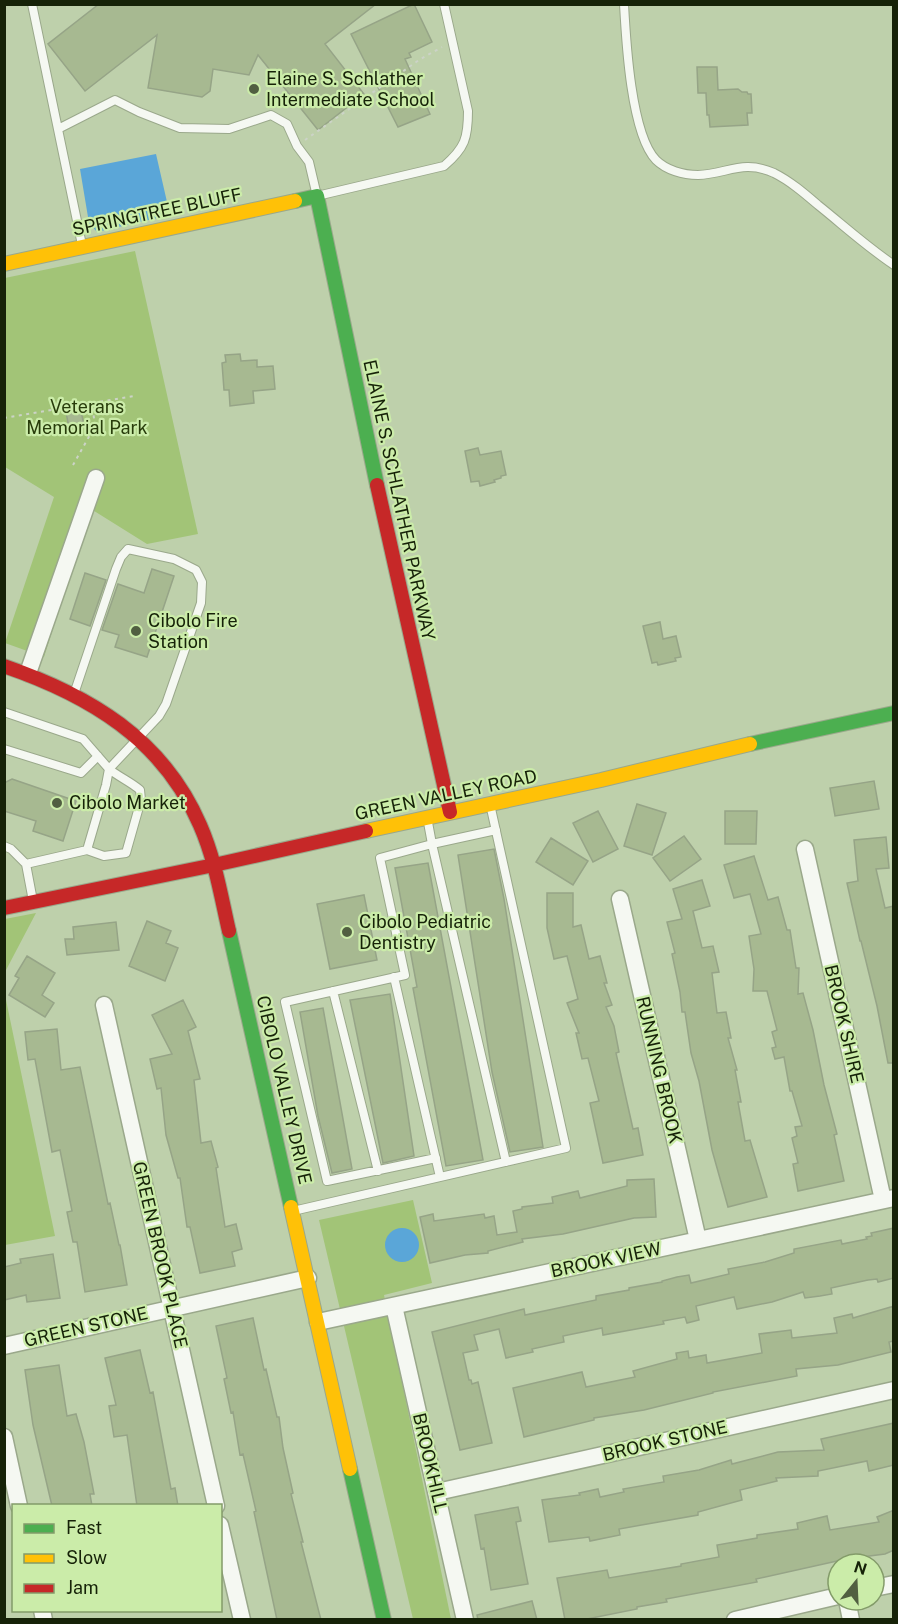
<svg xmlns="http://www.w3.org/2000/svg" width="898" height="1624" font-family="'Public Sans',sans-serif">
<style>
.green{fill:#a2c477}
.water{fill:#5aa6d8}
.building{fill:#a7b991;stroke:#96a487;stroke-width:1.5}
.lines{fill:none;stroke-linecap:round;stroke-linejoin:round}
.lane-casing{stroke:#9aa88b;stroke-width:10}
.street-casing{stroke:#9aa88b;stroke-width:19}
.fast-casing{stroke:#9aa88b;stroke-width:16}
.slow-casing{stroke:#9aa88b;stroke-width:16}
.jam-casing{stroke:#9aa88b;stroke-width:16}
.path{stroke:#ccd3c7;stroke-width:2;stroke-dasharray:3 4.5;stroke-linecap:butt}
.lane{stroke:#f5f8f2;stroke-width:8}
.street{stroke:#f5f8f2;stroke-width:16}
.fast{stroke:#4caf50;stroke-width:14}
.slow{stroke:#ffc107;stroke-width:14}
.jam{stroke:#c62828;stroke-width:14}
.poi-dot{fill:#515f41;stroke:#cbeca9;stroke-width:2}
.labels{text-anchor:middle;stroke-width:4.5;stroke-linejoin:round;paint-order:stroke}
.poi-label{font-size:18px;fill:#162208;stroke:#cbeca9;text-anchor:start}
.street-label{font-size:18px;fill:#162208;stroke:#cbeca9}
.park-label{font-size:18px;fill:#283c0b;stroke:#cbeca9}
</style>
<rect width="100%" height="100%" fill="#bed0ab"/>
<path class="green" d="M135,251L198,534L147,544L91,509L44,657L5,643L54,497L5,467V278Z
M36,913L5,972V919Z
M5,995L55,1236L5,1245H4Z
M413,1200L432,1283L384,1295L451,1619H413L319,1220Z"/>
<path class="water" d="M156,154L170,215L97,232L89,223L80,169Z
M385 1245a17 17 0 1 1 34 0a17 17 0 1 1-34 0Z"/>
<path class="building" d="M99,4H376L325,44L364,94L318,130L258,55L249,75L213,69L210,91L202,97L148,88L157,35L85,91L48,44Z
M414,4L432,42L409,53L411,57L405,59L430,114L398,127L351,34Z
M697,67H717L718,90L738,89L742,92H747L748,94H751L752,113H747L748,125L710,127L709,115H707L706,93H698Z
M240,354L241,361L257,360V367L273,366L275,389L253,391L254,403L230,406L229,390H224L222,363L226,362L225,355Z
M81,410L84,426L69,428L66,412Z
M478,448L480,455L501,451L506,475L501,476V478L494,480L495,482L480,486L479,481L471,482L465,451Z
M152,569L174,576L147,657L115,647L119,635L102,630L118,584L144,593Z
M85,573L106,580L90,626L70,619Z
M660,622L663,639L676,636L681,657L675,658L676,661L658,665L657,662L652,663L643,626Z
M12,779L76,801L63,841L33,831L36,821L4,811V783Z
M874,781L879,809L835,816L830,788Z
M637,804L666,813L652,855L624,846Z
M598,811L618,849L593,862L573,823Z
M725,811H757L756,844H725Z
M684,836L701,859L670,881L653,858Z
M886,837L889,868L876,869L885,908L894,906V1063H888L877,1006L861,941H860L847,883L858,881L854,840Z
M551,838L588,861L573,885L536,862Z
M494,849L504,899L543,1147L510,1152L492,1072L458,855Z
M754,856L768,900L778,897L787,930H790L796,968H799L798,994L803,993L813,1030L824,1085L837,1134L834,1135L844,1181L798,1191L793,1164L798,1163L792,1138L797,1136L795,1127L802,1126L792,1091H790L784,1057L775,1059L772,1048L776,1047L772,1032L777,1030L767,991H753L754,969L749,936L761,934L750,894L734,898L724,865Z
M428,863L483,1160L446,1166L413,988L417,987L395,868Z
M702,880L710,906L693,911L702,948L713,946L719,972L712,973L717,1013L726,1012L731,1038H728L737,1070H735L741,1102H738L745,1141L750,1140L767,1197L728,1207L712,1150L699,1081L691,1053L685,1012H682L680,992L672,954L675,953L667,922L682,919L673,889Z
M547,893H573V927L581,925L589,959L600,956L607,983H604L612,1005L606,1007L614,1026L619,1052L616,1053L633,1129L638,1128L643,1155L603,1163L590,1103L599,1101L588,1058L582,1059L576,1033H579L567,1003L578,999L567,956L554,959L547,928Z
M364,895L377,960L330,969L317,904Z
M147,921L171,931L166,943L178,948L165,981L129,966Z
M116,922L119,950L67,955L65,939H74L73,927Z
M27,956L55,973L42,995L54,1003L45,1017L9,995L19,978L15,976Z
M390,994L414,1156L383,1163L350,1000Z
M183,1000L196,1027L188,1031L200,1079L194,1080L201,1143L211,1141L218,1167L216,1168L225,1227L236,1224L242,1249L232,1252L235,1266L200,1273L190,1227H187L180,1178H178L166,1135L161,1088L157,1089L150,1059L172,1054L152,1015Z
M323,1008L352,1169L332,1173L318,1116L300,1012Z
M57,1029L61,1070L80,1067L108,1204L110,1203L119,1245H120L127,1285L85,1292L77,1242H73L67,1212L72,1211L60,1150L52,1152L35,1059L28,1060L25,1032Z
M654,1179L656,1217L634,1218L563,1234L522,1239L523,1242L488,1251V1253L465,1255L430,1263L420,1217L433,1214L434,1221L484,1214L485,1218L494,1216L497,1235L517,1232L513,1211L522,1209V1207L553,1203L552,1197L578,1191L580,1198L627,1186V1180Z
M894,1228V1278L878,1282L877,1279L868,1280L831,1288L832,1294L820,1296L805,1298L803,1292L772,1302L737,1309L734,1297L696,1306L699,1320L687,1323L685,1317L663,1321L664,1324L603,1335L602,1328L563,1336L564,1342L532,1349L533,1352L506,1358L499,1329L474,1335L478,1350L463,1353L469,1380H471L472,1384L478,1382L492,1443L460,1450L432,1332L524,1309L525,1315L596,1300V1296L629,1290V1288L662,1282V1281L677,1277L689,1275L691,1283L729,1274L728,1269L765,1262L794,1253V1249L841,1240L842,1244L867,1239L866,1237L872,1236L871,1233Z
M53,1254L60,1298L27,1302L26,1295L4,1300V1267L21,1263L20,1259Z
M894,1306V1341L889,1342L891,1352L838,1365L796,1369L797,1376L713,1392V1393L644,1410L594,1418V1420L524,1437L513,1388L582,1372L586,1387L635,1377L633,1371L677,1359L676,1353L688,1351L689,1358L706,1355L707,1363L762,1353L759,1334L791,1330L792,1338L837,1333L834,1318L852,1314L853,1318Z
M253,1318L264,1370L266,1369L277,1417H279L283,1448L293,1493L291,1494L303,1542H301L321,1620H277L254,1512L256,1511L243,1454L240,1455L233,1412L231,1413L224,1379L227,1378L216,1326Z
M140,1350L150,1393L153,1392L171,1489L175,1488L178,1506H137L127,1435L114,1437L109,1406L116,1405L105,1358Z
M59,1365L67,1416L76,1414L84,1442L94,1494H90L92,1506H52L33,1425L25,1370Z
M894,1423V1465L869,1471L867,1461L818,1471V1476L776,1478L777,1481L740,1490L742,1500L698,1512V1515L619,1529L620,1535L590,1541L589,1537L549,1542L542,1500L580,1495L579,1493L598,1489L600,1497L624,1492L623,1489L664,1482L663,1476L699,1470L731,1460L732,1464L778,1452L824,1450L821,1439Z
M518,1507L521,1521L516,1522L528,1584L491,1590L484,1548L481,1549L475,1515Z
M894,1510V1550L885,1554L846,1559L756,1579L757,1582L666,1599L667,1602L637,1607V1609L582,1620H565L557,1578L607,1570L609,1578L681,1566V1564L719,1557L717,1545L757,1538V1535L798,1529L797,1523L827,1516L830,1530L879,1522L877,1517Z
M532,1601L537,1620H478L477,1615Z"/>
<g class="lines">
<g class="lane-casing">
<path id="lane" d="M32,4L82,245
M624,4C626,41 631,134 656,160C666,170 683,175 698,175C727,174 743,159 774,173C790,181 804,193 818,205C843,225 867,247 894,265
M58,129L115,100L139,112L180,128L229,129L271,115L287,124L297,146L309,162L317,196L444,166C465,148 468,138 468,111L444,4
M4,712L83,739L109,769L159,716L166,704L201,603L202,582L196,570L174,559L128,549L121,557L116,569L75,691
M4,749L81,773L98,756
M427,817L432,844L380,858L405,975L285,1002L327,1181L436,1158
M496,830L432,844L506,1162
M4,846L11,849L26,864
M33,901L26,864L87,850L104,856L126,853L141,800L140,790C131,782 119,777 109,769L106,785L87,850
M394,977L440,1177
M333,991L378,1171
M293,1211L566,1148L490,804"/>
</g>
<g class="street-casing">
<path id="street" d="M28,673L96,478
M805,849L883,1200
M620,899L698,1240
M104,1005L216,1506
M394,1306L465,1620
M318,1322L894,1198
M4,1346L308,1278
M4,1437L19,1506
M437,1492L894,1390
M220,1525L242,1620
M874,1588L894,1584
M847,1600L851,1620
M42,1610L44,1620
M735,1620L838,1596"/>
</g>
<g class="fast-casing">
<path id="fast" d="M295,201L317,196L377,485
M750,744L894,713
M229,931L291,1207
M350,1469L384,1620"/>
</g>
<g class="slow-casing">
<path id="slow" d="M4,264L295,201
M366,831L601,780L750,744
M291,1207L350,1469"/>
</g>
<g class="jam-casing">
<path id="jam" d="M377,485L450,812
M4,666C89,695 163,739 200,825C215,859 221,896 229,931
M4,908L214,865L366,831"/>
</g>
<path class="path" d="M305,140L419,60L442,47
M4,418L134,396
M73,465L95,426L92,403"/>
<use href="#lane" class="lane"/>
<use href="#street" class="street"/>
<use href="#fast" class="fast"/>
<use href="#slow" class="slow"/>
<use href="#jam" class="jam"/>
</g>
<g class="poi-dot">
<circle cx="254" cy="89" r="6"/>
<circle cx="136" cy="631" r="6"/>
<circle cx="57" cy="803" r="6"/>
<circle cx="347" cy="932" r="6"/>
</g>
<g class="labels">
<g class="poi-label">
<text x="266" y="85">Elaine S. Schlather<tspan x="266" dy="21">Intermediate School</tspan></text>
<text x="148" y="627">Cibolo Fire<tspan x="148" dy="21">Station</tspan></text>
<text x="69" y="809">Cibolo Market</text>
<text x="359" y="928">Cibolo Pediatric<tspan x="359" dy="21">Dentistry</tspan></text>
</g>
<g class="street-label">
<text transform="translate(157 212) rotate(-12)" y="6">SPRINGTREE BLUFF</text>
<text transform="translate(399 500) rotate(78)" y="6">ELAINE S. SCHLATHER PARKWAY</text>
<text transform="translate(446 795) rotate(-12)" y="6">GREEN VALLEY ROAD</text>
<text transform="translate(844 1024) rotate(77)" y="6">BROOK SHIRE</text>
<text transform="translate(659 1070) rotate(77)" y="6">RUNNING BROOK</text>
<text transform="translate(284 1090) rotate(77)" y="6">CIBOLO VALLEY DRIVE</text>
<text transform="translate(160 1255) rotate(77)" y="6">GREEN BROOK PLACE</text>
<text transform="translate(606 1260) rotate(-12)" y="6">BROOK VIEW</text>
<text transform="translate(86 1327) rotate(-13)" y="6">GREEN STONE</text>
<text transform="translate(665 1441) rotate(-13)" y="6">BROOK STONE</text>
<text transform="translate(430 1463) rotate(77)" y="6">BROOKHILL</text>
</g>
<g class="park-label">
<text x="87" y="413">Veterans<tspan x="87" dy="21">Memorial Park</tspan></text>
</g>
</g>
<rect width="898" height="1624" fill="none" stroke="#162208" stroke-width="12"/>
<rect x="12" y="1504" width="210" height="108" fill="#cbeca9" stroke="#839b69" stroke-width="1.5"/>
<rect x="24" y="1524" width="30" height="9" fill="#4caf50" stroke="#839b69" stroke-width="1.5"/>
<text x="66" y="1534" font-size="18" fill="#162208">Fast</text>
<rect x="24" y="1554" width="30" height="9" fill="#ffc107" stroke="#839b69" stroke-width="1.5"/>
<text x="66" y="1564" font-size="18" fill="#162208">Slow</text>
<rect x="24" y="1584" width="30" height="9" fill="#c62828" stroke="#839b69" stroke-width="1.5"/>
<text x="66" y="1594" font-size="18" fill="#162208">Jam</text>
<g transform="translate(856 1582) rotate(18)"><circle r="28" fill="#cbeca9" stroke="#839b69" stroke-width="1.5"/>
<path d="M0-4.5L10 22L0 15L-10 22Z" fill="#515f41"/>
<text y="-9" font-size="16" font-weight="bold" text-anchor="middle" fill="#162208">N</text>
</g>
</svg>
